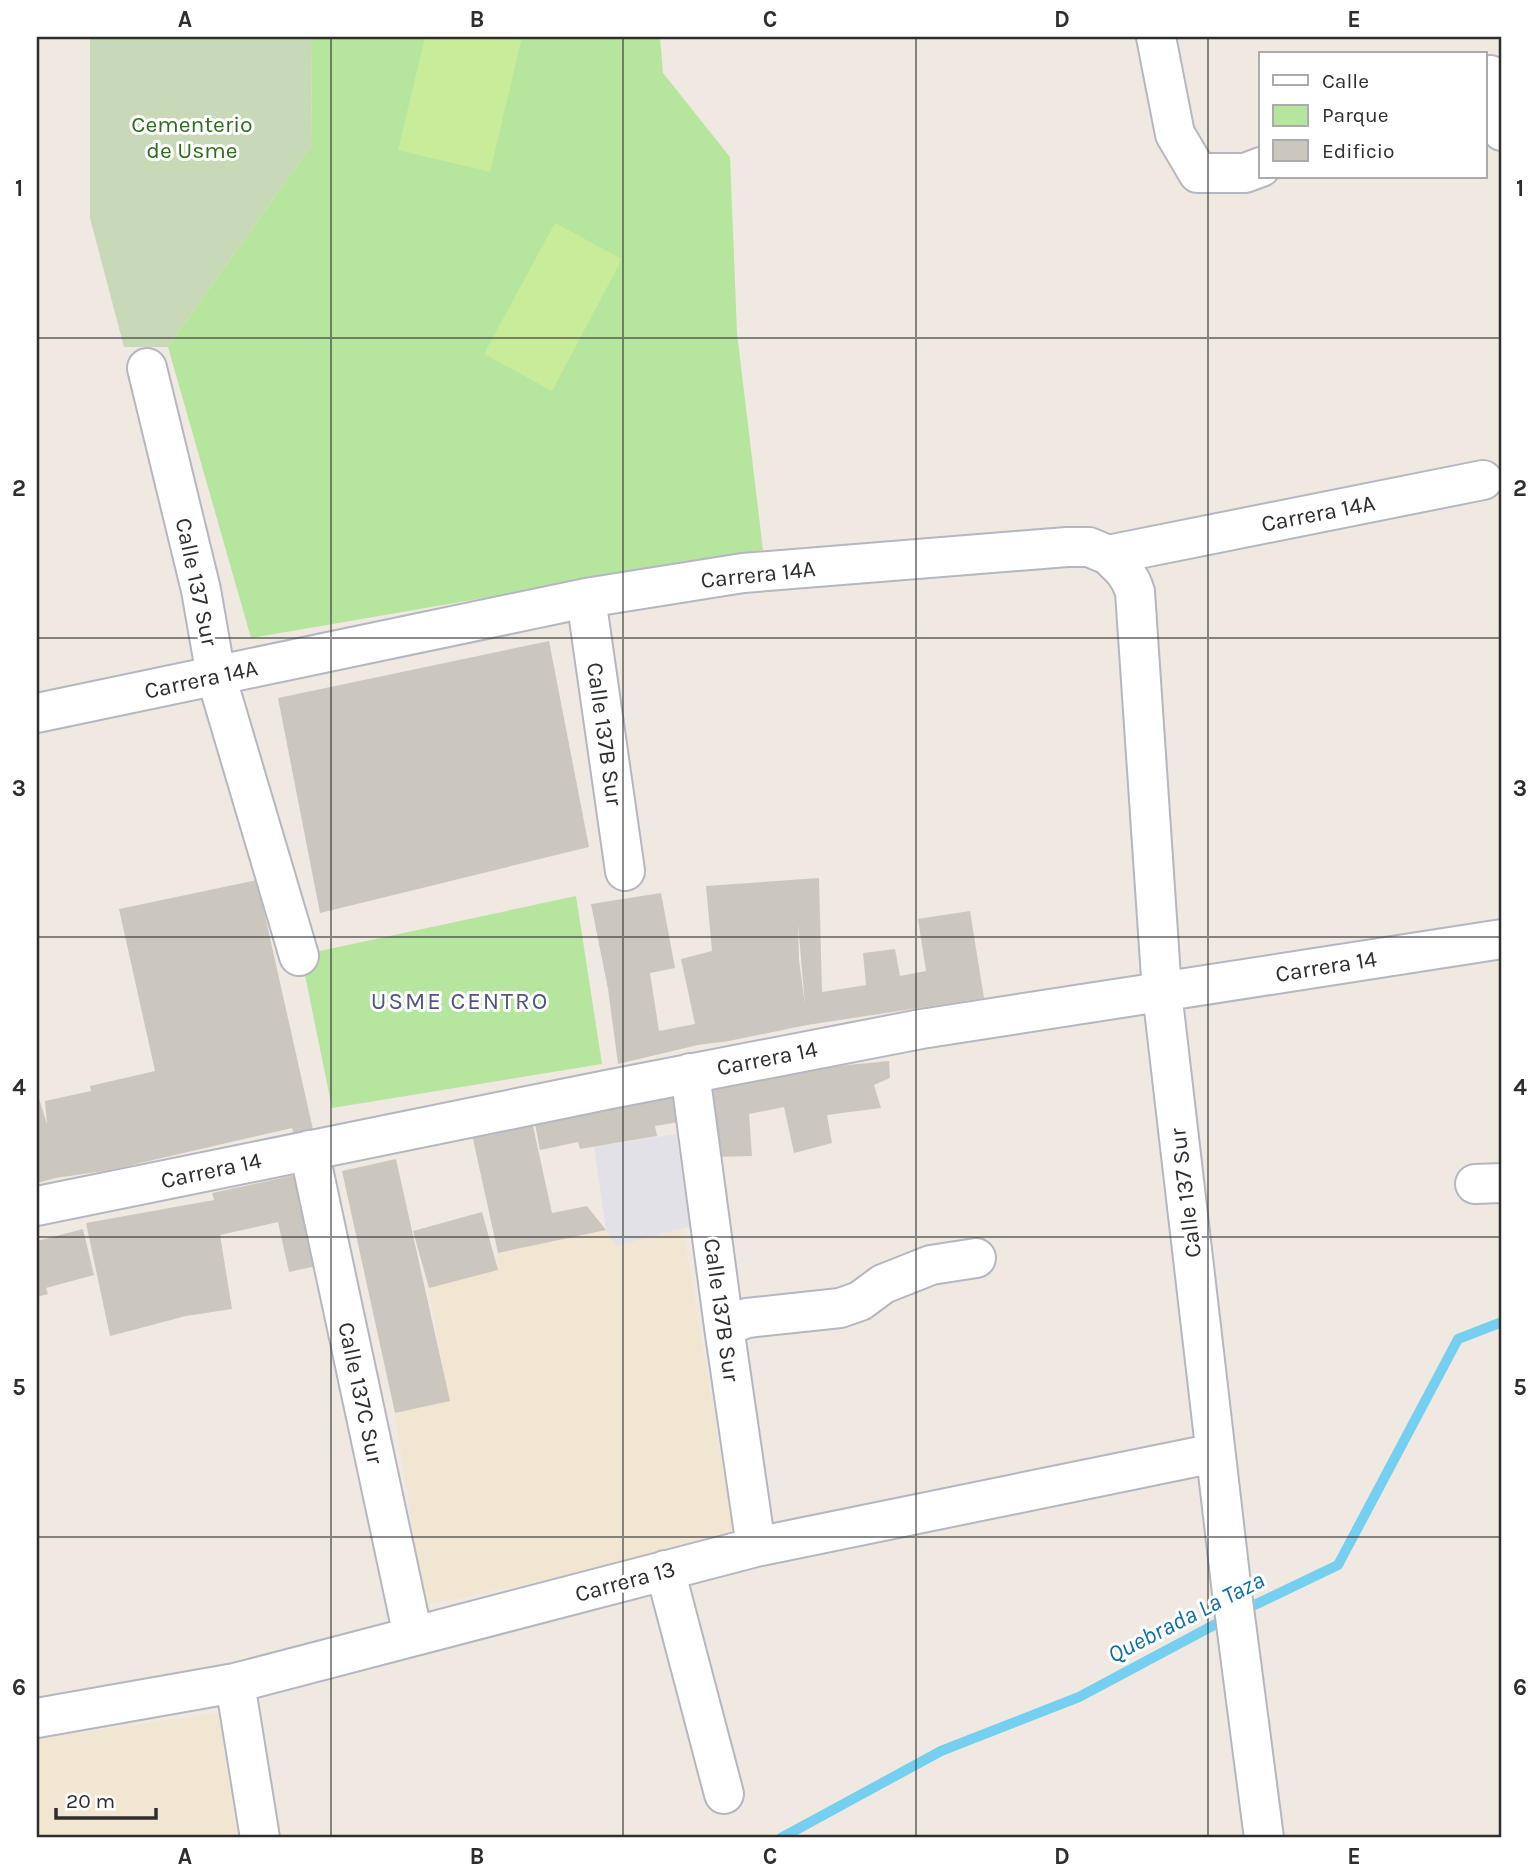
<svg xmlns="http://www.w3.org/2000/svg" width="1539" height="1875" font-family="Karla,sans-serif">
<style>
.industrial{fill:#e3e1e8}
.education{fill:#f0e6d1}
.green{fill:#b6e59e}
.cemetery{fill:#c8d9b8}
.pitch{fill:#c9ec9a}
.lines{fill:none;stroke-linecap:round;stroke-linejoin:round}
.stream{stroke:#75cff0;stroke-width:10}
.building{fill:#cbc7bf;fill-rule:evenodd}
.minor-casing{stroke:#b4b7c1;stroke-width:42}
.minor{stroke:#fff;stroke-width:38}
.grid{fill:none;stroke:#2e2e2e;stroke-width:2;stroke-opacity:0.55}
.labels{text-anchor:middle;stroke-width:6;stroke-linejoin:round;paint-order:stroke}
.park-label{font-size:23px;fill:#2c6e1b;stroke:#fff}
.street-label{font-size:23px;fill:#2e2e2e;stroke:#fff}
.neighbourhood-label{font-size:24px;letter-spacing:2px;fill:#4d5680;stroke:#fff}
.water-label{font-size:24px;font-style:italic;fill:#0d6fa3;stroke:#fff}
.neatline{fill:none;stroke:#2e2e2e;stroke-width:2.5}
.grid-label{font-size:23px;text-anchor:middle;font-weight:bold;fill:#2e2e2e}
</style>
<rect width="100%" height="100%" fill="#efe9e1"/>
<path class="industrial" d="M676,1134L691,1226L616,1246L606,1230L594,1147Z"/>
<path class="education" d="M683,1229L735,1542L424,1605L395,1413L449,1401L429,1288L497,1270L498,1253L606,1230L616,1246Z
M218,1713L237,1838H42L37,1805V1739Z"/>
<path class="green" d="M311,37H660L663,73L730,157L737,333L763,550L251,638L168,347L312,144Z
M576,896L602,1064L332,1108L301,955Z"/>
<path class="cemetery" d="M90,37H311L312,144L168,347H124L90,218Z"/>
<path class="pitch" d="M425,37H522L490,172L398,150Z
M555,223L622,259L552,391L484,354Z"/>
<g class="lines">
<path class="stream" d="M1242,1611L1338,1565L1458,1339L1502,1322
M781,1838L941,1751L1079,1697L1229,1617"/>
</g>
<path class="building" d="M549,641L589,847L320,913L278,698Z
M819,878L822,992L866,985L863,953L895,949L900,976L926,971L918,919L970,911L984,998L807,1025L729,1041L698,1045L618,1064L608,989L591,904L661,893L675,968L650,973L659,1031L695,1024L681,959L712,951L706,886ZM798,924L805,1005L799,960Z
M257,880L314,1134L295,1139L292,1128L110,1170L56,1178L37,1183V1092L47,1124L45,1101L91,1091L90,1086L155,1071L119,909Z
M889,1061L890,1078L874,1085L881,1108L827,1115L832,1143L794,1153L784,1107L749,1114L752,1156L716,1157L707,1086L818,1068Z
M674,1094L679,1122L655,1126L657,1136L580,1149L578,1142L540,1150L535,1124Z
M531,1117L552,1213L587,1206L606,1230L498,1253L471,1130Z
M396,1159L450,1401L395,1413L342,1171Z
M300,1174L321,1265L289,1272L278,1222L220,1235L232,1309L186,1316L110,1336L86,1223L214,1200L212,1193Z
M482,1212L498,1270L429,1288L413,1231Z
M83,1229L94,1275L46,1288L48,1294L37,1297V1241Z"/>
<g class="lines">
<g class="minor-casing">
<path id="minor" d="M1156,37L1175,134L1198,173H1245L1261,167
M1490,75L1502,131
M147,368L201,590L216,676L299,956
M1108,555C1121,567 1130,575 1135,592L1162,992L1232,1593L1264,1838
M586,598L625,871
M37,713L586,598L743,573L1067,547H1089L1108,555L1483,480
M690,1073L724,1327L756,1547
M309,1150L413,1636
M1475,1184L1502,1183
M37,1206L611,1089L921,1029L1502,939
M724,1327L747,1318L840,1308L860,1301L883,1284L931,1265L976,1258
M665,1570L724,1794
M235,1683L260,1838
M37,1718L235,1683L756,1547L1215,1453"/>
</g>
<use href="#minor" class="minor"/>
</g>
<path class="grid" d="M331,37V1838M623,37V1838M916,37V1838M1208,37V1838M37,338H1502M37,638H1502M37,937H1502M37,1237H1502M37,1537H1502"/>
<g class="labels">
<g class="park-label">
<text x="192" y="132">Cementerio<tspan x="192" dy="26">de Usme</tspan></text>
</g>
<g class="street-label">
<text transform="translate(1318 513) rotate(-11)" y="8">Carrera 14A</text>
<text transform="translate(758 574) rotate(-6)" y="8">Carrera 14A</text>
<text transform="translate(197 582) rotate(78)" y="8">Calle 137 Sur</text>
<text transform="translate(201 679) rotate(-12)" y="8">Carrera 14A</text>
<text transform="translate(605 734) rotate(82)" y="8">Calle 137B Sur</text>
<text transform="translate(1326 966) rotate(-9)" y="8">Carrera 14</text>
<text transform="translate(767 1058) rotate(-11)" y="8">Carrera 14</text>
<text transform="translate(211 1170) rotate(-12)" y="8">Carrera 14</text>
<text transform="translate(1185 1193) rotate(-97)" y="8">Calle 137 Sur</text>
<text transform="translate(722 1310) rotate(82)" y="8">Calle 137B Sur</text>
<text transform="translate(361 1393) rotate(78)" y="8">Calle 137C Sur</text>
<text transform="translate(625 1581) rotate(-15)" y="8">Carrera 13</text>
</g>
<g class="neighbourhood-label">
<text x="460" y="1009">USME CENTRO</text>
</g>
<g class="water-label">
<text transform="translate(1186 1617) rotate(-27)" y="8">Quebrada La Taza</text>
</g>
</g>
<rect width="1539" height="1875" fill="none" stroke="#ffffff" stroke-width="77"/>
<rect x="1259" y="52" width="228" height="126" fill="#ffffff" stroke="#ababab" stroke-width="2"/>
<rect x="1273" y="75" width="35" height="10" fill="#ffffff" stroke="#ababab" stroke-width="2"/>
<text x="1322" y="88" font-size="21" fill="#2e2e2e">Calle</text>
<rect x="1273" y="105" width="35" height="21" fill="#b6e59e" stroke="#ababab" stroke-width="2"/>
<text x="1322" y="122" font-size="21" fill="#2e2e2e">Parque</text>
<rect x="1273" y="140" width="35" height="21" fill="#cbc7bf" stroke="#ababab" stroke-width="2"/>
<text x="1322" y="158" font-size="21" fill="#2e2e2e">Edificio</text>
<path d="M56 1808v10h100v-10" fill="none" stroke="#2e2e2e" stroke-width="3.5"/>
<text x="66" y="1808" font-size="21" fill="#2e2e2e" stroke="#ffffff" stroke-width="5" paint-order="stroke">20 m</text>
<rect x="38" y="38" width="1462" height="1798" class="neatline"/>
<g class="grid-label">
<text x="185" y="27">A</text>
<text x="477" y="27">B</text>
<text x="770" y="27">C</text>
<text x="1062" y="27">D</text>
<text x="1354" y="27">E</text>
<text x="19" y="196">1</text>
<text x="1520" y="196">1</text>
<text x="19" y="496">2</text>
<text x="1520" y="496">2</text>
<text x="19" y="796">3</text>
<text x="1520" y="796">3</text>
<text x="19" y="1095">4</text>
<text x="1520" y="1095">4</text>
<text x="19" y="1395">5</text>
<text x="1520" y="1395">5</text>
<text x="19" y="1695">6</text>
<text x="1520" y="1695">6</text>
<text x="185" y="1864">A</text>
<text x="477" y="1864">B</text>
<text x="770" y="1864">C</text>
<text x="1062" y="1864">D</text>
<text x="1354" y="1864">E</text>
</g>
</svg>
